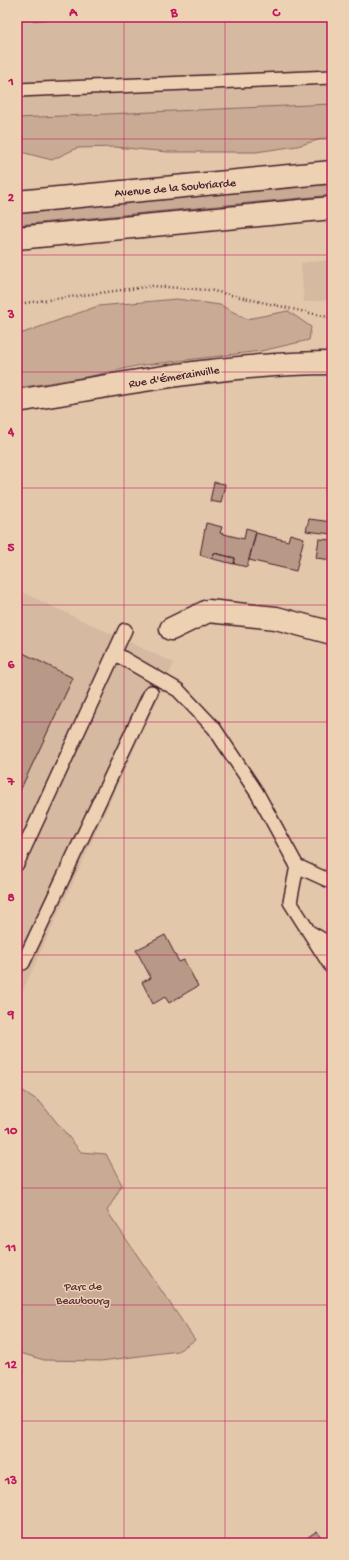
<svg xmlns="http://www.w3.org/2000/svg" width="349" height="1560" font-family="'Gochi Hand',sans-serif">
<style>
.built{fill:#d5b9a0}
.green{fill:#c9ab95;stroke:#8a6560}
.building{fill:#b89887;stroke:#4a1f2b}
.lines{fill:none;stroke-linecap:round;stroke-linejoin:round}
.service-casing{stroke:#4a1f2b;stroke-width:16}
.minor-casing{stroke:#4a1f2b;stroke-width:25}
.tertiary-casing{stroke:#4a1f2b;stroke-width:25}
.path{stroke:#4a1f2b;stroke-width:2.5;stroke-dasharray:1 3;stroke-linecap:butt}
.service{stroke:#ecd2b3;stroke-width:13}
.minor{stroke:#ecd2b3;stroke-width:22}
.tertiary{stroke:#ecd2b3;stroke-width:22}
.grid{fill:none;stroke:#c2185b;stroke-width:1;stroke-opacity:0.55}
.labels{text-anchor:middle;stroke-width:3;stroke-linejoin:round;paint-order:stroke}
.street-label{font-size:12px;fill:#4a1f2b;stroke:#ecd2b3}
.park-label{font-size:12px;fill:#5d343b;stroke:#ecd2b3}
.neatline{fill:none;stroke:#c2185b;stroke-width:1.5}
.grid-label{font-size:13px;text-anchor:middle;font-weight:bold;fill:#c2185b}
</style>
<rect width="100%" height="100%" fill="#e2c7ab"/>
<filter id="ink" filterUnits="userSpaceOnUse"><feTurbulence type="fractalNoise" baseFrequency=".025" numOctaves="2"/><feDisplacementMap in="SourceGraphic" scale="8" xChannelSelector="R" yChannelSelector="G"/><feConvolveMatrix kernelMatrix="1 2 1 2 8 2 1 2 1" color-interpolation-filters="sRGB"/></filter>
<g filter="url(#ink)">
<path class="built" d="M17,17H332V104L17,118Z
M332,260V300L304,302L301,263Z
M17,590L174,663L17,1003Z"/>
<path class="green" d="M332,104V136L297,146L256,152H168L115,147L77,148L52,160L17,151V118Z
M332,184V195L17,225V213Z
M177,299L220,305L247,319L288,311L311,327L309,340L261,351L136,366L87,377L17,388V334L23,333L98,306Z
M17,1087L40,1102L81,1152L106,1154L122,1185L107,1211L195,1340L178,1351L101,1361L44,1360L17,1352Z"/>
<path class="building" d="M17,17H95L17,21Z
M214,482L225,484L221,503L210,501Z
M309,519L332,522V534L306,531Z
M206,523L222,527L220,533L244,539L246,528L256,531L247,567L234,564L235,558L214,553L213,559L200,555Z
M256,533L288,541L290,534L304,538L296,571L249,560Z
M319,539L332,540V560L316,558Z
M214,553L235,558L234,564L213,559Z
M17,650L73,678L17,797Z
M165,935L179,962L184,960L198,986L169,1003L165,997L153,1004L142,982L151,978L136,950Z
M317,1531L325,1543H299Z"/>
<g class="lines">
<g class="service-casing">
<path id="service" d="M17,90L332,77
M114,653L178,690L214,728L257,793L297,866L332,882
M17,864L125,630
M297,866L290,902L332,968
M311,933L332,945
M17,960L23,963L151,692"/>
</g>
<g class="minor-casing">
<path id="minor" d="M17,401C122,384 226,363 332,363
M171,629L208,611L276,618L332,633"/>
</g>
<g class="tertiary-casing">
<path id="tertiary" d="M17,202L332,172
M17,238L332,208"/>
</g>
<path class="path" d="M17,304L152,286L209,290L332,318"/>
<use href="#service" class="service"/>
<use href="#minor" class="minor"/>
<use href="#tertiary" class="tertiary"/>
</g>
</g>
<path class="grid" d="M124,17V1543M225,17V1543M17,139H332M17,255H332M17,372H332M17,488H332M17,605H332M17,722H332M17,838H332M17,955H332M17,1072H332M17,1188H332M17,1305H332M17,1421H332"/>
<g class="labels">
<g class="street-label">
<text transform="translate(175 187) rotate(-5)" y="4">Avenue de la Soubriarde</text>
<text transform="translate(174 376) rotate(-9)" y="4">Rue d'Émerainville</text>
</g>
<g class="park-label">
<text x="83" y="1290">Parc de<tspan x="83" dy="14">Beaubourg</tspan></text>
</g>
</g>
<rect width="349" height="1560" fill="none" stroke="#ecd2b3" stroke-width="44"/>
<rect x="22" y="22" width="305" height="1516" class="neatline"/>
<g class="grid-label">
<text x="73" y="16">A</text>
<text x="174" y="16">B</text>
<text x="276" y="16">C</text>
<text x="11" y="85">1</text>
<text x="11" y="201">2</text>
<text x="11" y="318">3</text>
<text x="11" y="435">4</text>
<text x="11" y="551">5</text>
<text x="11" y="668">6</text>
<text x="11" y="785">7</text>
<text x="11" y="901">8</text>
<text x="11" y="1018">9</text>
<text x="11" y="1134">10</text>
<text x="11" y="1251">11</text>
<text x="11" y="1368">12</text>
<text x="11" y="1484">13</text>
</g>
</svg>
